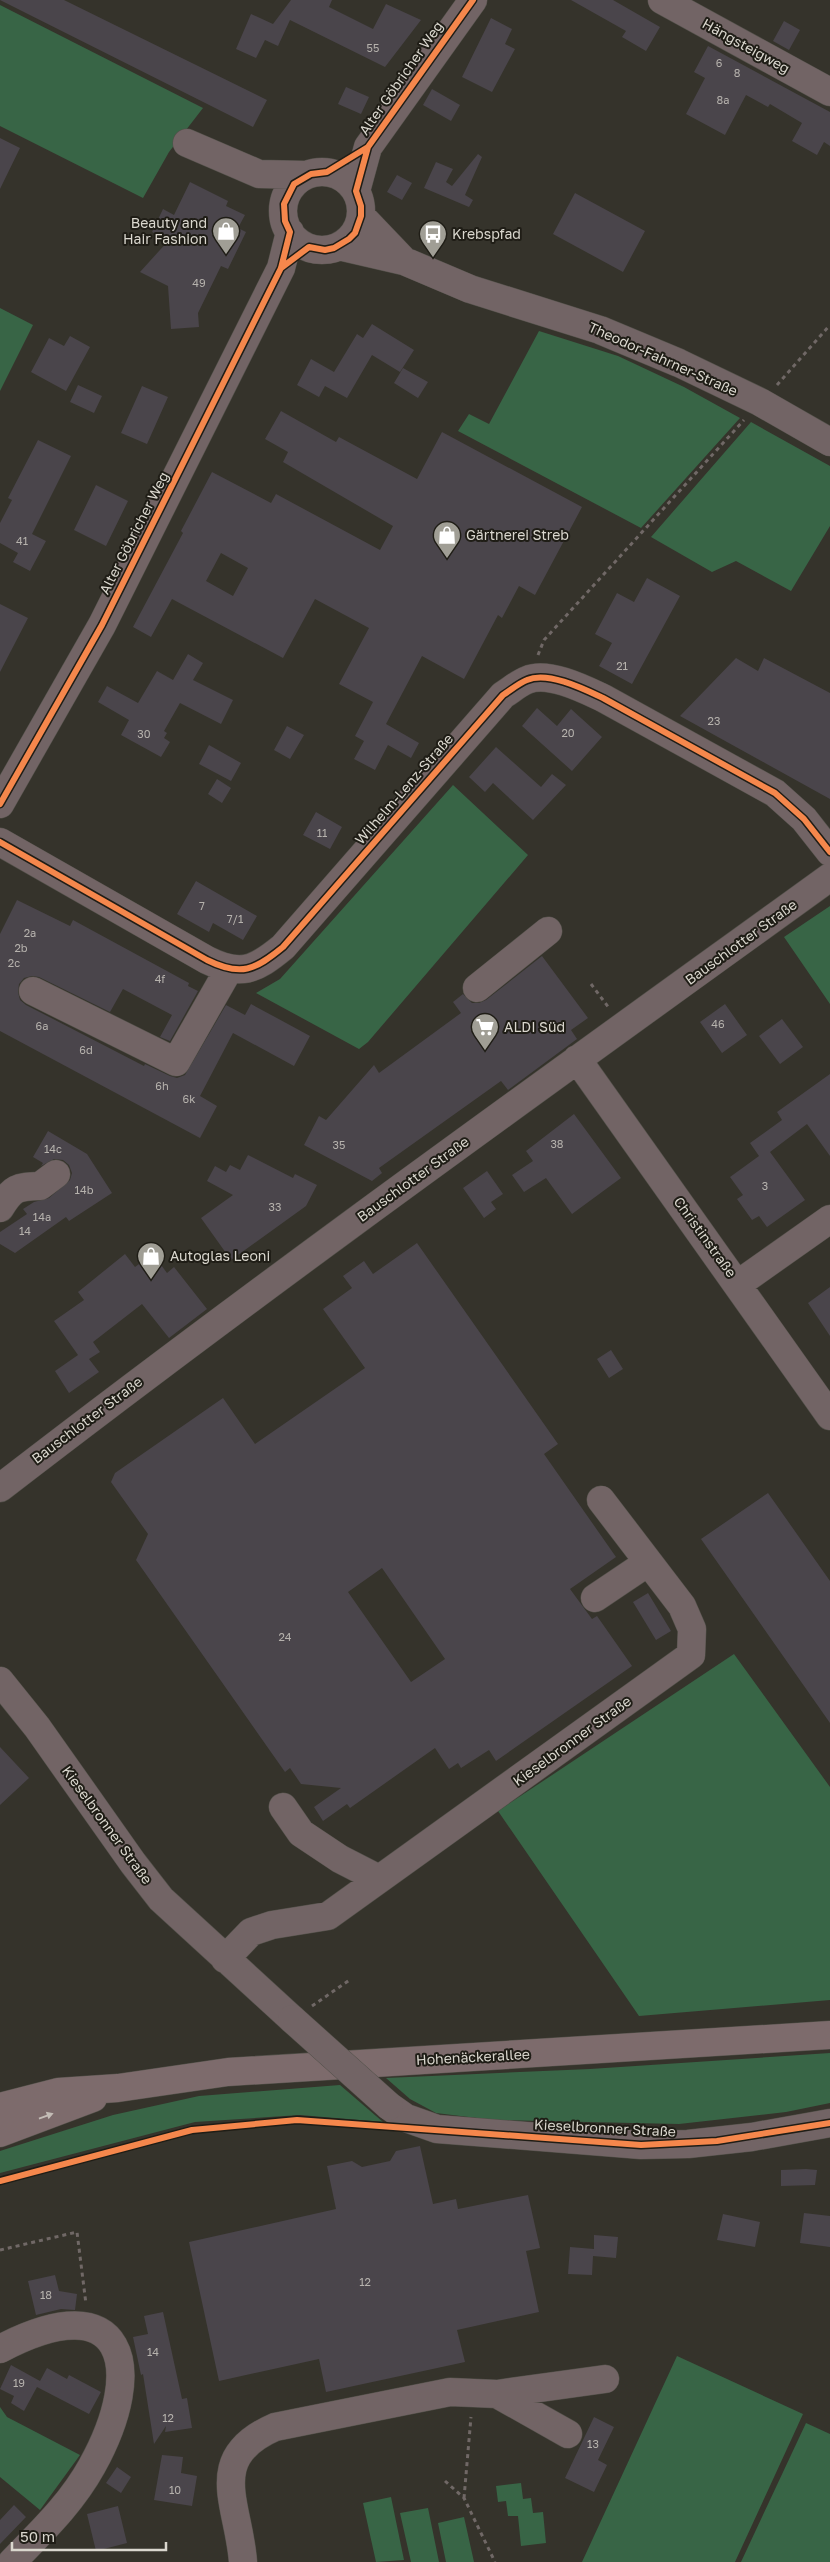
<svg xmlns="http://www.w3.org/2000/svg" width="830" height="2562" font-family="'Golos Text',sans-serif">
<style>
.green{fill:#386546}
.building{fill:#4a454b;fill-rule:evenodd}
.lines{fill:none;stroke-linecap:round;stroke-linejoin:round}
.minor-casing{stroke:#525049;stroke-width:29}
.major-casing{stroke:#525049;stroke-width:29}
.path{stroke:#706866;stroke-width:3;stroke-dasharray:4 4;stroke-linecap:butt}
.minor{stroke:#726465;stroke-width:28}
.major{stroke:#7d6b6c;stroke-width:28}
.minor-bridge-casing{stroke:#525049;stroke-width:29;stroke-linecap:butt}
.minor-bridge{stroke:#726465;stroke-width:28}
.cycleway-casing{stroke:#1f1d16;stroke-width:9}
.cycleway{stroke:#f5874c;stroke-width:6}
.oneway{fill:#c3bcb6}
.labels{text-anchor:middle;stroke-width:4;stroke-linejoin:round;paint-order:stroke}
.number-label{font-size:11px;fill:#b6b2ad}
.street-label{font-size:14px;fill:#dad7ce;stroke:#1f1d16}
.poi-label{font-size:14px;fill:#dad7ce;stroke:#1f1d16;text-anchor:start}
</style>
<rect width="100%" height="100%" fill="#35332b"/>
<path class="green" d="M0,5L203,108L169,152L143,198L0,126Z
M0,308L33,325L0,391Z
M539,331L618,356L684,387L740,418L641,528L458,431L469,414L489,424Z
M751,422L830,466V526L791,591L736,561L712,572L651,537Z
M453,785L528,855L368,1042L359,1049L256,993L280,979Z
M830,906V1004L784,937Z
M734,1654L830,1787V2000L639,2016L498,1811Z
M830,2053V2103L786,2112L679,2124L493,2120L436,2113L410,2099L386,2078L590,2069Z
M340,2085L383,2122L300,2115L195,2122L0,2173V2151L113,2115L199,2096Z
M677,2356L803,2414L735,2562H582Z
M0,2407L7,2417L80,2455L40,2510L0,2477Z
M806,2423L830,2434V2562H741Z
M521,2483L523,2499L531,2498L533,2513L543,2512L546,2543L521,2546L518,2516H508L506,2501L498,2502L496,2486Z
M391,2497L404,2560L376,2562L363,2503Z
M428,2508L439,2562H411L400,2513Z
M464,2517L474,2562H446L438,2523Z"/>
<path class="building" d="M0,0H64L267,100L253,127Z
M291,0H332L329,7L373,29L386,4L421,20L385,67L290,20L278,46L265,40L256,58L236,49L251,14L273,24Z
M571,0H613L660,27L646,51L622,37L626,31Z
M491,18L512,29L505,44L515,49L492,92L462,77Z
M784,21L800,30L789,50L773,41Z
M708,46L830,112V146L824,142L817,155L792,141L802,123L770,104L768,107L746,95L725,135L686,114L705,78L694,72Z
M346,87L369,97L361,114L338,104Z
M432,89L460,105L451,121L423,105Z
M0,138L20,148L0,189Z
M478,154L482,157L465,195L473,200L469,207L424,188L436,162L453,169L446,182L452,186Z
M397,175L412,183L402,200L387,192Z
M190,182L228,201L226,206L245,215L238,228L246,232L228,269L221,266L198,313L199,327L171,329L168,286L140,272L169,240L152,232L163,209L174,215Z
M575,193L645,231L623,272L553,234Z
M372,324L414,350L400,372L372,355L347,398L325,386L319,397L297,385L311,359L334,372L357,334L363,338Z
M70,336L90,347L66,391L31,372L49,338L64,346Z
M403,368L428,382L418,398L394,383Z
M78,385L102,396L94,413L70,402Z
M142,386L168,397L147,444L121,433Z
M281,411L336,442L339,437L417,479L442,432L582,507L535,595L519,586L502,618L498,615L464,679L422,656L386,724L419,743L411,758L388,745L375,770L354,759L364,741L355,736L373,702L339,684L369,628L315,599L283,658L172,599L151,637L133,627L183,533L181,531L212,472L271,503L276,494L380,550L393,526L283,462L288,452L265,439ZM221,553L248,568L233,596L206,581Z
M38,440L71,456L32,534L46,541L30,571L13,562L18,553L0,543V523L12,500L8,498Z
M96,485L128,501L106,546L74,530Z
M647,578L680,596L632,684L599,666L612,643L595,634L617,593L634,602Z
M0,604L28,618L0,672Z
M188,654L203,663L193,680L233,700L221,724L180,703L164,731L167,733L164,738L170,742L161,757L121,735L129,720L98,702L107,686L138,703L157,671L173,680Z
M736,658L758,671L764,658L830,693V799L680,716Z
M537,708L557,726L571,709L602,737L572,771L522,726Z
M287,726L304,735L290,759L274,750Z
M209,745L241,763L231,781L199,764Z
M496,747L541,787L552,774L566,785L533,820L493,783L485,792L469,777Z
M217,779L231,788L222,803L208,794Z
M316,812L342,827L330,849L303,835Z
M196,881L257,916L243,940L213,923L209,932L177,914Z
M17,900L70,926L73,920L189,983L188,986L198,991L170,1041L160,1037L172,1015L123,989L110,1012L39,977L32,976L24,978L19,984L18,992L20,1000L26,1005L144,1066L145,1064L170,1076L177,1078L185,1075L226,1005L245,1015L251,1004L310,1036L294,1066L233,1033L200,1096L217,1106L200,1138L0,1031V934Z
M542,956L588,1018L571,1030L577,1039L508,1090L501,1081L379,1168L382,1173L372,1181L304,1145L319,1116L326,1120L374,1065L379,1073L461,1013L453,1002L463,994L472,1003H479L486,1000Z
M725,1004L747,1035L722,1053L700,1022Z
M782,1019L803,1047L780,1064L759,1036Z
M830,1074V1156L807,1124L770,1152L805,1200L767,1227L759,1216L752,1220L737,1199L743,1195L730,1177L759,1156L750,1143L782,1120L777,1112Z
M574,1114L621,1178L572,1214L546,1178L524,1192L512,1175L533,1161L526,1151Z
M48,1131L87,1154L112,1193L69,1221L66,1217L15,1253L0,1244V1232L27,1214L23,1209L34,1202L49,1198L70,1180L72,1173L69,1165L63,1160L54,1159L41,1166L43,1163L33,1157Z
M248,1155L293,1178L295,1174L317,1185L306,1206L231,1260L201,1218L233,1195L207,1181L215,1166L226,1172L230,1165L240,1170Z
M487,1171L503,1194L491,1202L496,1209L484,1218L463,1188Z
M417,1243L558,1444L544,1454L616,1557L570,1589L592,1619L597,1616L632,1666L496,1761L489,1750L461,1768L458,1763L449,1769L435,1748L350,1808L347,1804L323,1821L314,1807L341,1788L301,1784L290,1768L285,1772L136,1560L148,1534L111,1482L115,1473L223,1398L255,1444L365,1368L323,1309L352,1288L343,1276L364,1261L373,1274ZM382,1568L445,1659L411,1682L348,1592Z
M125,1254L135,1267L153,1254L167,1273L174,1267L207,1309L169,1338L142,1304L93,1342L100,1352L89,1359L99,1372L69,1393L55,1371L78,1355L54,1321L84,1300L78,1292Z
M830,1287V1336L808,1303Z
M611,1350L623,1369L609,1378L597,1359Z
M768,1493L830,1581V1723L701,1539Z
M648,1593L671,1631L656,1640L633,1602Z
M0,1747L29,1778L0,1805Z
M420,2146L433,2204L456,2199L458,2209L528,2195L540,2248L526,2251L539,2312L457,2330L465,2362L326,2392L319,2359L219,2381L189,2242L336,2209L327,2166L352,2161L362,2167L390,2161L396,2151Z
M806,2169L817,2170L815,2185L781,2186V2170Z
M804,2213L830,2216V2247L800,2243Z
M723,2214L760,2222L755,2247L717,2240Z
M594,2235L618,2237L616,2258L593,2256L592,2275L568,2274L570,2247L594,2249Z
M55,2275L59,2291L77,2294L75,2310L61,2309L36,2315L28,2281Z
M163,2312L182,2399L187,2398L192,2428L165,2432L166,2426L154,2444L143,2374L141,2375L133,2337L148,2334L144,2316Z
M11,2365L40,2381L47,2368L67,2379L69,2375L101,2392L89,2414L37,2387L24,2411L11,2403L14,2396L0,2389Z
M594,2417L614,2427L598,2460L607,2465L594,2492L565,2478Z
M162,2455L183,2457L181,2473L197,2476L192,2506L154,2500Z
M117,2467L131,2477L121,2493L106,2483Z
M14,2505L26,2517L0,2544V2520Z
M118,2506L127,2543L96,2551L87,2514Z"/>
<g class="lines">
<g class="minor-casing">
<path id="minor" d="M662,0L830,92
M187,143L259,174L307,175
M283 211a39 39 0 1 1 78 0a39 39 0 1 1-78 0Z
M356,191L368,147L473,0
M361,216L404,261
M339,246L404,261L470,289L600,330L679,363L760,402L830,442
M0,804L102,625L281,268L290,232
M0,842L207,960C241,977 255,970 283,947L503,695C511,690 519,683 527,680C548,671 584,689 603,698L775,793L804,819L830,852
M477,988L548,931
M33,991L176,1062L229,969
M577,1059L830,1416
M0,1208C13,1187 17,1187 40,1186L56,1174
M738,1284L830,1219
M0,1488C272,1278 552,1078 830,877
M595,1598L647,1563
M0,1681L37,1727L133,1863L161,1899L292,2019
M283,1807L301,1833L340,1859L379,1879
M225,1959L251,1932L272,1925L328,1916L691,1655L692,1629L682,1606L601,1500
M389,2106L406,2118L437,2129L641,2145L688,2144L752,2137L830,2123
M0,2349C125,2283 147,2367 92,2466C71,2504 41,2532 12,2562
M497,2394L568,2434
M243,2562C239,2504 204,2458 275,2427L450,2392L497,2394L605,2379"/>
</g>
<g class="major-casing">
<path id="major" d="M0,2107L58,2092L118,2088L228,2072L830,2035
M0,2133L93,2098"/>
</g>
<path class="path" d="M777,385L830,325
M538,655L544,640L744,420
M591,984L609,1008
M312,2006L351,1979
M0,2250L77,2232L86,2304
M445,2481L464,2498L495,2562
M464,2498L471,2417"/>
<use href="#minor" class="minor"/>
<use href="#major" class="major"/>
<g class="minor-bridge-casing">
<path id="minor-bridge" d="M292,2019L389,2106"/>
</g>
<use href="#minor-bridge" class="minor-bridge"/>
<g class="cycleway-casing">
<path id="cycleway" d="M281,268L309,247L325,250L334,248L349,239L355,233L361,216V206L356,191L368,147L473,0
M0,804L102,625L281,268L290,232L285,221L284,204L294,184L311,174L327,172L368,147
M0,842L207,960C241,977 255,970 283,947L503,695C511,690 519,683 527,680C548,671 584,689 603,698L775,793L804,819L830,852
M0,2181L192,2130L297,2120L641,2145L717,2141L830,2123"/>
</g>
<use href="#cycleway" class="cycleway"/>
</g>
<defs><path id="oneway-solid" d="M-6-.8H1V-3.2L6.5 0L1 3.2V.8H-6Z" transform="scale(1.25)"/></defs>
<use class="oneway" href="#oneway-solid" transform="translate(46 2116) rotate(-20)"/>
<defs>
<g id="shop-pin" transform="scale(1.4375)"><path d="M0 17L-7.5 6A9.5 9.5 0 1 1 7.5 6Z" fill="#a09e95" stroke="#1f1d16"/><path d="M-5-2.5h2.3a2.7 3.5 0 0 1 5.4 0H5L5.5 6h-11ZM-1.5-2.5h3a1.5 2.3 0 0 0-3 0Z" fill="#fff"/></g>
<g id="bus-pin" transform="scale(1.4375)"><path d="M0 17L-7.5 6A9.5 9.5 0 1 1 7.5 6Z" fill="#a09e95" stroke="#1f1d16"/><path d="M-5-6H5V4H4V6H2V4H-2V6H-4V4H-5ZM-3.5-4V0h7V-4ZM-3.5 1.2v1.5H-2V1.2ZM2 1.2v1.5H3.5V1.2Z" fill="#fff"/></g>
<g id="supermarket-pin" transform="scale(1.4375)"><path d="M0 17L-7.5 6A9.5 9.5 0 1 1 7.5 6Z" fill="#a09e95" stroke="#1f1d16"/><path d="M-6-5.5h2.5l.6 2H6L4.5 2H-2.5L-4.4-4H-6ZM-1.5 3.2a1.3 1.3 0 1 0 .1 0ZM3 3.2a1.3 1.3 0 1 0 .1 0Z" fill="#fff"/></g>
</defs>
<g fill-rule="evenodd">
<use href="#shop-pin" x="226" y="231"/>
<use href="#bus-pin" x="433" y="234"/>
<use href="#shop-pin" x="447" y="535"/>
<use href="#supermarket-pin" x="485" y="1027"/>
<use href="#shop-pin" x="151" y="1256"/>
</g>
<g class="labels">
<g class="number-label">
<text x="373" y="52">55</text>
<text x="719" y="67">6</text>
<text x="737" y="77">8</text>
<text x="723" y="104">8a</text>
<text x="199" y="287">49</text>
<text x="22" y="545">41</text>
<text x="622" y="670">21</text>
<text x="714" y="725">23</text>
<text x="568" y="737">20</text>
<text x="144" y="738">30</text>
<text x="322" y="837">11</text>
<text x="202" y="910">7</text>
<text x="235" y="923">7/1</text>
<text x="30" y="937">2a</text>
<text x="21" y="952">2b</text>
<text x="14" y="967">2c</text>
<text x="160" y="983">4f</text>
<text x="718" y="1028">46</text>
<text x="42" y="1030">6a</text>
<text x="86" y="1054">6d</text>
<text x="162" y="1090">6h</text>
<text x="189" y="1103">6k</text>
<text x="557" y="1148">38</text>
<text x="339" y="1149">35</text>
<text x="53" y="1153">14c</text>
<text x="765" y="1190">3</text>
<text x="84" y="1194">14b</text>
<text x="275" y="1211">33</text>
<text x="42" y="1221">14a</text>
<text x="25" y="1235">14</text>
<text x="285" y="1641">24</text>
<text x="365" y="2286">12</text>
<text x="46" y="2299">18</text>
<text x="153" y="2356">14</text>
<text x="19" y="2387">19</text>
<text x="168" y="2422">12</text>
<text x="593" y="2448">13</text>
<text x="175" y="2494">10</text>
</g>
<g class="street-label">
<text transform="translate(746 46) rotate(29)" y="5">Hängsteigweg</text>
<text transform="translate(401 78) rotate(-55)" y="5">Alter Göbricher Weg</text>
<text transform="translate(663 359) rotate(24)" y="5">Theodor-Fahrner-Straße</text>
<text transform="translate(134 533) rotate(-63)" y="5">Alter Göbricher Weg</text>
<text transform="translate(404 789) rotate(-49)" y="5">Wilhelm-Lenz-Straße</text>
<text transform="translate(741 942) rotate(-36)" y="5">Bauschlotter Straße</text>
<text transform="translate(413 1179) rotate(-36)" y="5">Bauschlotter Straße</text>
<text transform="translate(705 1237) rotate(54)" y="5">Christinstraße</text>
<text transform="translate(87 1420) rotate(-37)" y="5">Bauschlotter Straße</text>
<text transform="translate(572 1741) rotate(-36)" y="5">Kieselbronner Straße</text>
<text transform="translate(107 1825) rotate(54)" y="5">Kieselbronner Straße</text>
<text transform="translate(473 2057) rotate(-3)" y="5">Hohenäckerallee</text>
<text transform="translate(605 2128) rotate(3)" y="5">Kieselbronner Straße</text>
</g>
<g class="poi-label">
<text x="207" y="228" text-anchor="end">Beauty and<tspan x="207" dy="16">Hair Fashion</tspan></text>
<text x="452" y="239">Krebspfad</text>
<text x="466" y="540">Gärtnerei Streb</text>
<text x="504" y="1032">ALDI Süd</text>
<text x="170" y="1261">Autoglas Leoni</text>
</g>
</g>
<path d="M12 2542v8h154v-8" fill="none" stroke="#dad7ce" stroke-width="2.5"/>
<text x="20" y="2542" font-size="15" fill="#dad7ce" stroke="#1f1d16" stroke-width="4" paint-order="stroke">50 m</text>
</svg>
